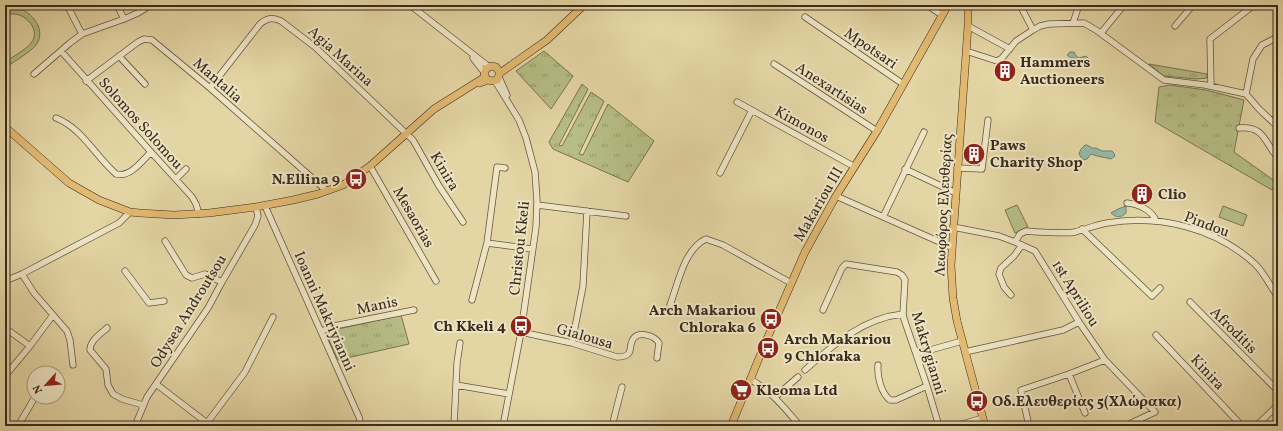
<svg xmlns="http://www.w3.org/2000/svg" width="1283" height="431" font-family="Vollkorn,serif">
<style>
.grass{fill:url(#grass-tufts);stroke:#787451}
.garden{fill:#b6bd85;stroke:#787451}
.water{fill:#95b9a5;stroke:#71806f}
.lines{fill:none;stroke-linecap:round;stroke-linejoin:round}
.minor-casing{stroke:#64563f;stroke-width:7}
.major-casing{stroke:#3a2b1d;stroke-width:8}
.minor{stroke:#ede4c4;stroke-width:5.5}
.major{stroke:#e2ba72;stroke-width:7}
.labels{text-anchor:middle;stroke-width:4;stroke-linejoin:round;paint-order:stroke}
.street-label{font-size:15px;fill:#3a2b1d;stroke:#ede4c4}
.poi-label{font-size:15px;font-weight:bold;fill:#3a2b1d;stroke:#ede4c4;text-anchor:start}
</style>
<defs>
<pattern id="grass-tufts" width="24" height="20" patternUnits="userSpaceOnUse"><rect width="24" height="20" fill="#b6bd85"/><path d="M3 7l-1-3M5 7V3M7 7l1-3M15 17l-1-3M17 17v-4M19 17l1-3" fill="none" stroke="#959a6c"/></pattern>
</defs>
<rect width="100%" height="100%" fill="#e4d5a4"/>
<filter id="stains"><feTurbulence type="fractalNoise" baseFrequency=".005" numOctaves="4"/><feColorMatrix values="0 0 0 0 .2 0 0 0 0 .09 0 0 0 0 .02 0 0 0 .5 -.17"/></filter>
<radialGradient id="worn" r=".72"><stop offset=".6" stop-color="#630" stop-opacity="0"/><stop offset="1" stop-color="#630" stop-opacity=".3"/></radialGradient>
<path class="grass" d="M544,51L573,76L551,109L516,71Z
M1149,64L1207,74V78L1196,79L1164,76Z
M582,84L588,89L559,145L562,146L591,92L604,101L579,154L583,155L608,104L654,141L628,182L553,149L549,142Z
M1170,85L1206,90L1244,100L1234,152L1276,182L1272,190L1155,122L1159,87Z
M401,315L409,344L338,360L325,332Z"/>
<path class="garden" d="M10,5H22L18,8C32,12 47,30 36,45C32,51 12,63 5,68V62C12,57 26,50 31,43C43,29 21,7 5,16V8Z
M1017,205L1028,227L1015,233L1005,210Z
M1223,206L1247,215L1243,226L1219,217Z"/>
<path class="water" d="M1070,52H1074L1076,56L1079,58L1086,56L1091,61L1090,66H1087C1085,65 1084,63 1082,61C1078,57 1072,60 1067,55Z
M1085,145H1087L1092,148H1096L1102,151H1112L1114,153L1115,156L1111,159C1104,157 1098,157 1091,154L1087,159L1083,160L1079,154L1081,149Z
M1126,206V213C1121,218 1116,218 1111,213L1118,209Z"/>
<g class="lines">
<g class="minor-casing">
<path id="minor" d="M67,5L82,34
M117,5L124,19
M410,5L488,66
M927,5L942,15
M1020,5L1033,30
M805,17L903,84
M1073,23L1079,5
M968,26L1010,49
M1175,26L1193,5
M1101,33L1124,5
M1278,37L1262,45L1253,59L1246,94L1259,109L1278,127
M61,51L151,152L192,197L196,204L199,214
M966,51L997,61L1002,58L1016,41L1033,30L1040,26L1049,24L1084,23L1096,30L1164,80L1205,85L1246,94
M119,56L145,84
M473,58L484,72
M774,64L877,131
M34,74L70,43L82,34L124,19L138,13L151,5
M499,77L507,95
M86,81L138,42L144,39L152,40L210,88L327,191
M495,81L519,120L526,138L535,172L537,201L536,227L521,332L503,426
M1211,86L1210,39L1254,5
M210,88L260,24C267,18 272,17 281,21L315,47L413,140L439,186L463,222
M737,102L855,167
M56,118C82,128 96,157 116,174C130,178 142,161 151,152
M1239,128C1265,126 1264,142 1278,158
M370,166L436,281
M957,168L982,169L988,120
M905,169L956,193
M720,173L752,110
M176,179L186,169
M836,196L951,247
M1127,203C1138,204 1152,210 1156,221
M537,205L626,216
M265,206L359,417L361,426
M883,217L924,132
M953,227L999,236L1015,242L1035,251L1079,322L1105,360L1155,412L1125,426
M1082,229L1152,296L1160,288
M165,241L186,275L192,278L205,274L222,282
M1015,242L1020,234L1026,231C1036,232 1067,234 1075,232C1086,229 1096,225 1107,223C1159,214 1216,228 1255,264C1265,274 1270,286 1278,297
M487,243L532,249
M125,271L149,303L164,301
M22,274L34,293L67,331L70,340L73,365
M5,281L22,274L119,223L130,212
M1011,295L1004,287L999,274L1001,268L1014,256L1022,245
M472,300L487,243L497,167L505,168
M1190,302L1278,391
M670,305C678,284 684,249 706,239L723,245L791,283
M823,310L842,268L846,264L897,272L902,275L905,280L903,314L904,319L927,386L939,426
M5,328L30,346
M107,328C101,334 90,340 90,350L106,369L108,385L113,394L122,399L143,405
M322,331L334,326L414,310
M521,332L572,343L617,357C621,357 626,357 629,353C631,350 630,345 632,341C637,330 654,335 659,343L657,358
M1156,335L1242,426
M572,343L583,286L587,211
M965,352L1063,330L1079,322
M916,354L962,341
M878,365C877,376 881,393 890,400H896L927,386
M805,370C833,345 863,318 903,314
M1069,374L1085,413
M5,376L30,346L53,315
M34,379V381
M750,379C771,391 785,408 800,426
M156,384L207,423L245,372L273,317
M456,385L509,394
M775,397L798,377
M18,426L35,397
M135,426L147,397L208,308L222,282L255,225L258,216L256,207
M454,426L457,363L460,343
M612,426L622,387
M955,426L983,418
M1029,426L1021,390L1069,374L1105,360
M1256,426L1278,405"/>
</g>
<g class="major-casing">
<path id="major" d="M968,5V26L951,265L953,298L957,321L985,426
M500,73L547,40L584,5
M480,83L487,80L493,81L497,80L500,73L496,67L491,66L486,69L484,74L487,80
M5,127L69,183L99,200L130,212L140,213L174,215L209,213L256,207L293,200L318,194L343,185L370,166L434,109L485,77
M731,426L769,334L805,252L836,196L877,131L948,5"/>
</g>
<use href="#minor" class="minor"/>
<use href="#major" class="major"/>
</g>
<defs>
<g id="building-disc" transform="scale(1.15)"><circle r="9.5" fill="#8f2418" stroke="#ede4c4"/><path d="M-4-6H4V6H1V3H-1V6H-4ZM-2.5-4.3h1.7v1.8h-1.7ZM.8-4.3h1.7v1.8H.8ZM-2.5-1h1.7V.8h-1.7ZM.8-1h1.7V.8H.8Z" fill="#fff"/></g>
<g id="bus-disc" transform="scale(1.15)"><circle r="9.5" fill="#8f2418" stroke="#ede4c4"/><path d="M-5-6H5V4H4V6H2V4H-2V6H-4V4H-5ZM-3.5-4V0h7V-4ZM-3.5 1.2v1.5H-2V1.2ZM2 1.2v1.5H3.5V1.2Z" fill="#fff"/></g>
<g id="supermarket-disc" transform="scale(1.15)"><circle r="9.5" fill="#8f2418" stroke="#ede4c4"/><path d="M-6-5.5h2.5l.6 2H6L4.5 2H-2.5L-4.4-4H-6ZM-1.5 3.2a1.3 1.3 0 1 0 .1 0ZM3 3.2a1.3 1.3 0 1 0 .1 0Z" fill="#fff"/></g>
</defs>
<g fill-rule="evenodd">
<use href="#building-disc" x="1005" y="71"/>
<use href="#building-disc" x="974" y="154"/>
<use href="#bus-disc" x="356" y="179"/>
<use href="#building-disc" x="1142" y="194"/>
<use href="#bus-disc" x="771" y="319"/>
<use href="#bus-disc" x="521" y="326"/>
<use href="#bus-disc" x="768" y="348"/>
<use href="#supermarket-disc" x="741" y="390"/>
<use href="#bus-disc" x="977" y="401"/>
</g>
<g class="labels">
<g class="street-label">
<text transform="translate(871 48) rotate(34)" y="5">Mpotsari</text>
<text transform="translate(341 56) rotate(42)" y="5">Agia Marina</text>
<text transform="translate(218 80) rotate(41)" y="5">Mantalia</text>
<text transform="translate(832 88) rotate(33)" y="5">Anexartisias</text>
<text transform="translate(141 123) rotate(48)" y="5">Solomos Solomou</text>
<text transform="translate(802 124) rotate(29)" y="5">Kimonos</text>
<text transform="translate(445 171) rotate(59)" y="5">Kinira</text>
<text transform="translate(818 204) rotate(-60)" y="5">Makariou III</text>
<text transform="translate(943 205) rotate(-87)" y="5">Λεωφόρος Ελευθερίας</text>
<text transform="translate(414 217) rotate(60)" y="5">Mesaorias</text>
<text transform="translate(1207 224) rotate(21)" y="5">Pindou</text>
<text transform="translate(519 248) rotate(-84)" y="5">Christou Kkeli</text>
<text transform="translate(1076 293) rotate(58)" y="5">1st Apriliou</text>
<text transform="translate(377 305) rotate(-12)" y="5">Manis</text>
<text transform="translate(188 311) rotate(-58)" y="5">Odysea Androutsou</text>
<text transform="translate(325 311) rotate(66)" y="5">Ioanni Makriyianni</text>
<text transform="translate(1234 330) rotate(45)" y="5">Afroditis</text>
<text transform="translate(585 336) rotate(16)" y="5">Gialousa</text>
<text transform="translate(929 353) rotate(73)" y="5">Makrygianni</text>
<text transform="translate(1208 372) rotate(47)" y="5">Kinira</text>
</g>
<g class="poi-label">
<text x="1020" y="67">Hammers<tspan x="1020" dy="17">Auctioneers</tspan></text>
<text x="990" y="150">Paws<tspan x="990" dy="17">Charity Shop</tspan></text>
<text x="340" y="184" text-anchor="end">N.Ellina 9</text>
<text x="1158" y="199">Clio</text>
<text x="756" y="315" text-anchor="end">Arch Makariou<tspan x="756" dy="17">Chloraka 6</tspan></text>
<text x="506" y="331" text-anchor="end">Ch Kkeli 4</text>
<text x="784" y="344">Arch Makariou<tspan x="784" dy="17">9 Chloraka</tspan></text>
<text x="756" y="395">Kleoma Ltd</text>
<text x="992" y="406">Οδ.Ελευθερίας 5(Χλώρακα)</text>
</g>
</g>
<rect width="1283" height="431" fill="none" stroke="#e4d5a4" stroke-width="20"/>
<rect x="6" y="6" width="1271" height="419" fill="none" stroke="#3a2b1d" stroke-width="2"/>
<rect x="10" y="10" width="1263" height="411" fill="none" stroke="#3a2b1d"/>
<g transform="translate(46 385) rotate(243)"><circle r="19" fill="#ede4c4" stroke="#a59a81"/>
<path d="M0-3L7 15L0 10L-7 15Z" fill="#8f2418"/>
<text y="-6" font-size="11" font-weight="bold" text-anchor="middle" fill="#3a2b1d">N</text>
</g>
<rect width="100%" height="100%" filter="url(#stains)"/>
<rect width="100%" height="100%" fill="url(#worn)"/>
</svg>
